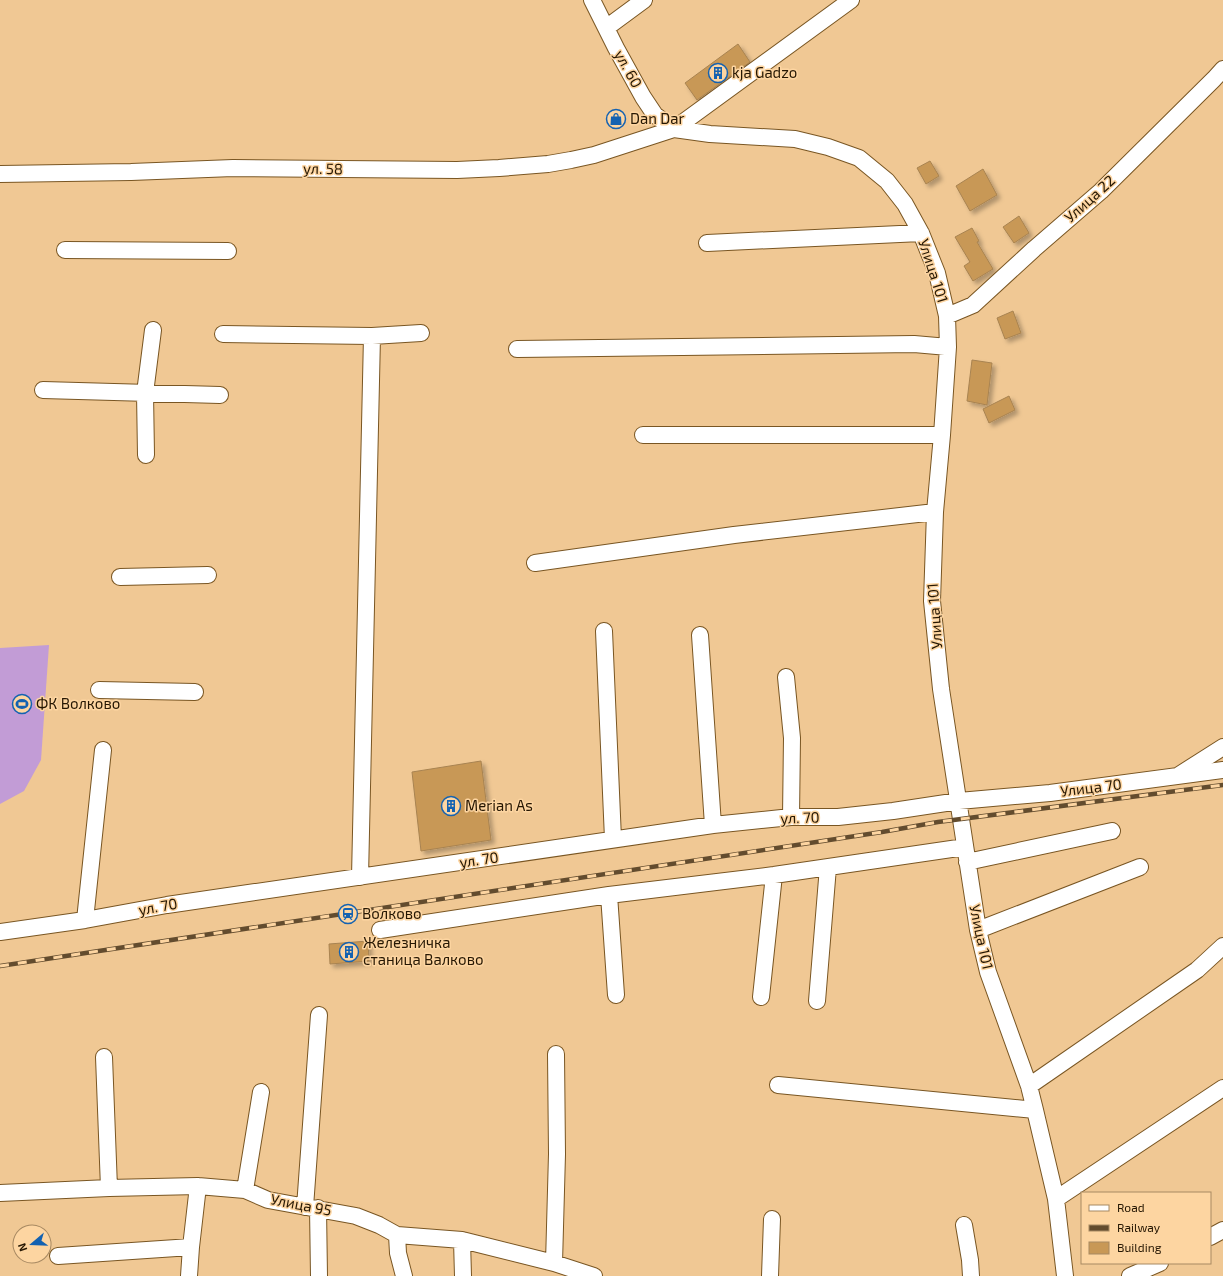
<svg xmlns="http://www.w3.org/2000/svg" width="1223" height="1276" font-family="'Exo 2',sans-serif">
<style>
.pitch{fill:#c29cd6}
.building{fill:#c89856;stroke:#a88351;filter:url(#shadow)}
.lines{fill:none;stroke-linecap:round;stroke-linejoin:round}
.street-casing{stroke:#795623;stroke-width:18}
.street{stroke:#fff;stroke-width:16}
.rail-casing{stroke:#634c2e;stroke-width:4.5}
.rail{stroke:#fdd5a1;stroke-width:3;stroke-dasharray:9;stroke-linecap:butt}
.labels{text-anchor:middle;stroke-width:3;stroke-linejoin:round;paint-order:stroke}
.street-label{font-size:15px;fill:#261703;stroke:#fdd5a1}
.poi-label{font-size:15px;fill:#261703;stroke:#fdd5a1;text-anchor:start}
</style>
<defs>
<filter id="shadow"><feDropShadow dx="3.5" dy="3.5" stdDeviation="2" flood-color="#0004"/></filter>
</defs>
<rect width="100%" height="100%" fill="#f0c894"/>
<path class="pitch" d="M49,645L41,760L24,791L0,804V648Z"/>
<path class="building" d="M738,44L750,62L697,100L685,83Z
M930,161L939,176L926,184L917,168Z
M983,169L997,195L970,211L956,186Z
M1019,216L1029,233L1014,243L1003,227Z
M972,228L979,241L977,242L993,269L973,281L964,266L970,262L955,237Z
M1013,311L1021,333L1005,339L997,318Z
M972,360L992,363L987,405L967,401Z
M1009,396L1015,410L989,423L983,409Z
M481,761L491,840L421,851L412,772Z
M368,941L369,961L330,964L329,944Z"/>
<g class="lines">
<g class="street-casing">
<path id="street" d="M592,0L616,48L643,97L655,115L674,129L710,134L795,139L828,147L859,158L887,181L905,204L921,233L937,273L947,316L948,347L942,435L935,512L932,601L941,689L978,930L988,972L1029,1086L1035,1110L1056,1199L1065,1276
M606,28L644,0
M0,174L131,172L233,168L457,170L499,168L548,164L571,160L594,155L674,129L851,0
M707,243L921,233
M65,250L228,251
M947,316L973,305L1034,249L1101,191L1214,79L1223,69
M223,334L372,336L421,333
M517,349L914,344L948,347
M43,390L220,395
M643,435H942
M146,455L145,393L153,330
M535,563L734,535L935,512
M120,577L208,575
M604,631L613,839
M700,635L713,825
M786,677L792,738L791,817
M99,690L195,692
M1179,775L1223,747
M967,862L1112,831
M360,877L372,336
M609,895L616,995
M85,920L103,750
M380,930L609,895L774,875L965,847
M978,930L1140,867
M0,932L85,920L167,905L713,825L791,817H838L893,811L959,801L1050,793L1223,770
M761,997L774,875
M817,1001L828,867
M104,1057L109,1188
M778,1085L1035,1110
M1029,1086L1197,970L1223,946
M245,1190L261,1092
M0,1193L109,1188L198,1186L245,1190L268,1200L356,1216L379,1225L397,1235L462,1240L554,1263L594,1276
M1056,1199L1223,1088
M305,1207L319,1015
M318,1208L319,1276
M964,1225L970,1260L971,1276
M397,1235L398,1253L404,1276
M1210,1237L1223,1230
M462,1240L463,1276
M58,1256L191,1247
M554,1263L557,1154L556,1054
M189,1276L191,1247L198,1186
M770,1276L772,1219
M1130,1276L1160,1263"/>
</g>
<use href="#street" class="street"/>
<g class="rail-casing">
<path id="rail" d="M0,966L882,832L938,822L1223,785"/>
</g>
<use href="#rail" class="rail"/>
</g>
<defs>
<g id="building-ring" transform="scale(1)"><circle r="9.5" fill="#fdd5a1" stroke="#1462b1" stroke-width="1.5"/><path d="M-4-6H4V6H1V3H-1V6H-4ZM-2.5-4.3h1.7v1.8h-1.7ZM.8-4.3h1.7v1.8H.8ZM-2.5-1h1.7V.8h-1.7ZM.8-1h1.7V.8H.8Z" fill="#1462b1"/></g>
<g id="shop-ring" transform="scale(1)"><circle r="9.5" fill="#fdd5a1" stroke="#1462b1" stroke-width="1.5"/><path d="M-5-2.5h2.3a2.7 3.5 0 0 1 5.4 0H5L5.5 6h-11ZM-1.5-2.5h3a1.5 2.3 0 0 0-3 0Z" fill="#1462b1"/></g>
<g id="stadium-ring" transform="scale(1)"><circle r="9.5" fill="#fdd5a1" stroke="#1462b1" stroke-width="1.5"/><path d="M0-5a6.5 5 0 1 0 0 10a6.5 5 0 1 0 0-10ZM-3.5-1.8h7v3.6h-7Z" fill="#1462b1"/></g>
<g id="station-ring" transform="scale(1)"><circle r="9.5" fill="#fdd5a1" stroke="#1462b1" stroke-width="1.5"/><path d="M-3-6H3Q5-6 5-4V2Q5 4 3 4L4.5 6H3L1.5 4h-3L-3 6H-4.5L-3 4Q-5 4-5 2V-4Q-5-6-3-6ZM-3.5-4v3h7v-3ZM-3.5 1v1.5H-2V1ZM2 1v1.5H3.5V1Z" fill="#1462b1"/></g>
</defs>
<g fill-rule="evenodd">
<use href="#building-ring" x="718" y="73"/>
<use href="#shop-ring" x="616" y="119"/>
<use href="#stadium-ring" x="22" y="704"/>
<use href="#building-ring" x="451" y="806"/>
<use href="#station-ring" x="348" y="914"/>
<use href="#building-ring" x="349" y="952"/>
</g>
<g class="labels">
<g class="street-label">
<text transform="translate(628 69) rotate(61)" y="5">ул. 60</text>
<text transform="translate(323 169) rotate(1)" y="5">ул. 58</text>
<text transform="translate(1090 199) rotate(-42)" y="5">Улица 22</text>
<text transform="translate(933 271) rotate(72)" y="5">Улица 101</text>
<text transform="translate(935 616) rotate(-94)" y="5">Улица 101</text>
<text transform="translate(1091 788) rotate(-7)" y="5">Улица 70</text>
<text transform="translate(800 818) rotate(-2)" y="5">ул. 70</text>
<text transform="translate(479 860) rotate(-8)" y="5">ул. 70</text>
<text transform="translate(158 907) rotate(-10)" y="5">ул. 70</text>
<text transform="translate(981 937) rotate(78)" y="5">Улица 101</text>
<text transform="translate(301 1205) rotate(11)" y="5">Улица 95</text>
</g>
<g class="poi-label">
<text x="732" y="78">kja Gadzo</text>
<text x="630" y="124">Dan Dar</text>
<text x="36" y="709">ФК Волково</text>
<text x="465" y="811">Merian As</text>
<text x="362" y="919">Волково</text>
<text x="363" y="948">Железничка<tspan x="363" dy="17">станица Валково</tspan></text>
</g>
</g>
<rect x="1081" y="1192" width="130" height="72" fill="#fdd5a1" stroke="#a78962"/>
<rect x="1089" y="1205" width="20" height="6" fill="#ffffff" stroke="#a78962"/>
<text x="1117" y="1212" font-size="12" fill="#261703">Road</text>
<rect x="1089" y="1225" width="20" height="6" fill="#634c2e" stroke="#a78962"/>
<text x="1117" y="1232" font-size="12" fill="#261703">Railway</text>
<rect x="1089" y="1242" width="20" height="12" fill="#c89856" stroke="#a78962"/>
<text x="1117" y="1252" font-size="12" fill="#261703">Building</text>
<g transform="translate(32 1244) rotate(251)"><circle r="19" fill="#fdd5a1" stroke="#a78962"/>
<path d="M0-3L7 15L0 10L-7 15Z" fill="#1462b1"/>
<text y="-6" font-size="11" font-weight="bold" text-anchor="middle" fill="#261703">N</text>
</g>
</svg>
